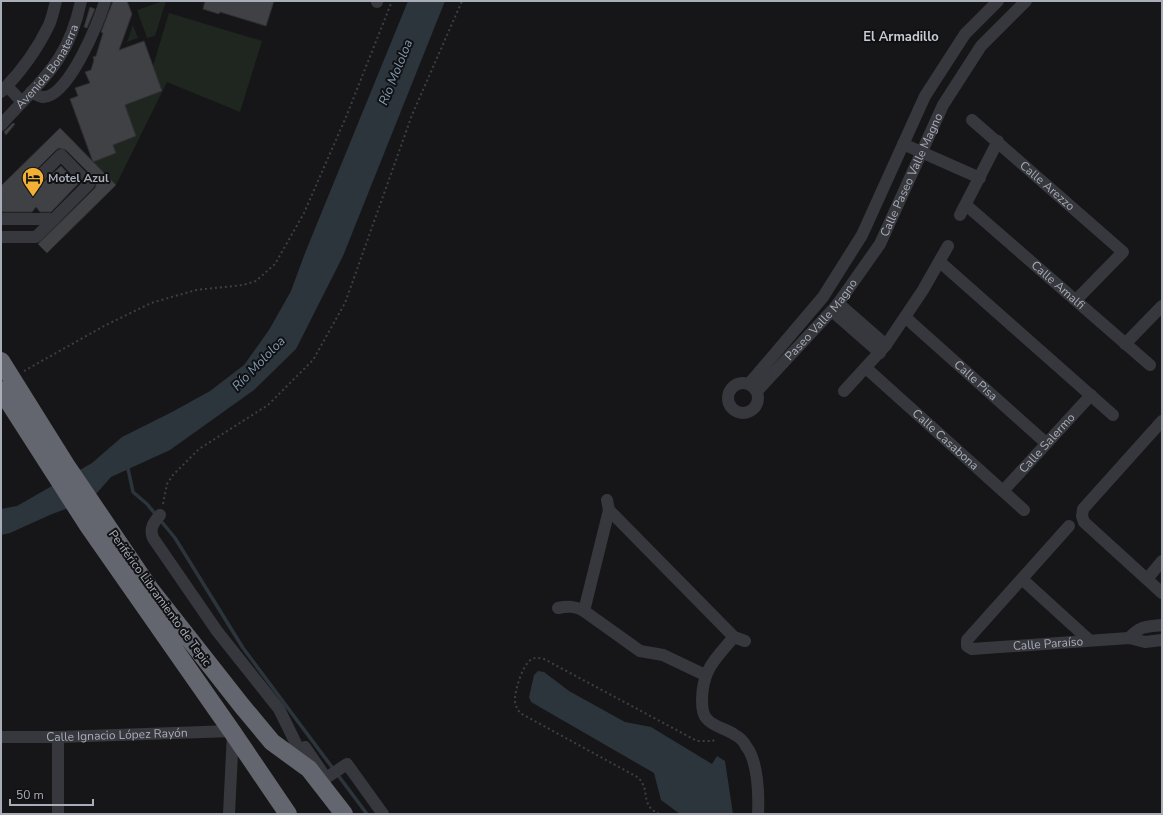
<svg xmlns="http://www.w3.org/2000/svg" width="1163" height="815" font-family="'Nunito Sans',sans-serif">
<style>
.green{fill:#1e261f}
.water{fill:#2c353c}
.lines{fill:none;stroke-linecap:round;stroke-linejoin:round}
.stream{stroke:#2c353c;stroke-width:3.5}
.building{fill:#404145;stroke:#303034}
.path{stroke:#3d3f44;stroke-width:2;stroke-dasharray:2 3;stroke-linecap:butt}
.minor{stroke:#37383d;stroke-width:12}
.highway{stroke:#63666e;stroke-width:18}
.labels{text-anchor:middle;stroke-width:4;stroke-linejoin:round;paint-order:stroke}
.street-label{font-size:12px;fill:#a8adb8;stroke:#111113}
.poi-label{font-size:12px;font-weight:bold;fill:#a8adb8;stroke:#111113;text-anchor:start}
.neighbourhood-label{font-size:13px;font-weight:bold;fill:#c9ccd4;stroke:#111113}
.water-label{font-size:13px;font-style:italic;fill:#7f9bb3;stroke:#111113}
</style>
<rect width="100%" height="100%" fill="#161618"/>
<path class="green" d="M163,1H166L155,36L147,38L137,10Z
M169,13L262,41L240,112L167,82L116,185L94,163L97,160L116,153L113,145L136,136L125,105L162,91L153,66Z
M133,25L138,38L127,42Z"/>
<path class="water" d="M408,1H445L343,256L296,349L254,390L170,450L111,477L96,494L74,506L52,514L10,533L1,535V509L17,506L92,463L122,437L172,412L210,391L244,365L269,330L291,291L305,253Z
M538,671L544,672L569,691L625,722L651,727L712,764L717,756L725,761L733,814H680L661,800L654,773L531,702L529,697L534,675Z"/>
<g class="lines">
<path class="stream" d="M127,464L133,492L147,504L175,538L243,648L367,814"/>
</g>
<path class="building" d="M113,1H127L132,14L119,50L144,41L162,91L125,105L136,136L113,145L116,153L93,162L70,99L78,96L75,88L90,83L85,72L91,70L94,60L93,57L96,56L103,33L101,32Z
M205,1H274L266,26L220,12L219,14L203,9Z
M90,7L95,9L87,28L84,27Z
M13,123L15,124L6,135L4,132Z
M60,128L116,185L47,253L38,244L94,189L96,186L95,179L66,150L59,148L56,150L31,175L29,178L31,186L34,187H38L61,166L78,184L51,212H40L36,207L32,212H1V186Z"/>
<g class="lines">
<path class="path" d="M24,371L104,326L151,303L196,290L243,285L256,281L275,264L304,213L346,117L392,1
M163,504L167,484L173,475L199,449L268,405L313,360L345,303L412,115L462,1
M659,814L651,809L647,802L644,786L639,778L520,713C518,710 516,707 515,702C514,692 523,663 532,659C536,657 540,658 544,659L697,741H713L715,738"/>
<g class="minor">
<path d="M377,2V1"/>
<path d="M7,86L22,102"/>
<path d="M1,92C20,73 37,50 49,25C52,18 54,9 56,1"/>
<path d="M31,92C35,94 39,97 43,97C68,98 99,22 105,1"/>
<path id="s1" d="M972,120L1123,252L1076,300"/>
<path id="s2" d="M1,125C20,103 43,83 59,58C70,41 77,20 81,1"/>
<path d="M903,144L980,178"/>
<path id="s3" d="M966,205L1150,365"/>
<path d="M960,215L998,141"/>
<path d="M1,219H54"/>
<path d="M1,237H36L89,184L61,155L36,180"/>
<path d="M940,262L1113,415"/>
<path d="M838,303L886,345"/>
<path d="M832,311L880,353"/>
<path id="s4" d="M905,317L1046,443"/>
<path d="M1125,344L1162,306"/>
<path id="s5" d="M866,368L1024,510"/>
<circle cx="743" cy="398" r="15"/>
<path d="M749,384L823,297L862,235L925,96L965,34L998,1"/>
<path id="s6" d="M757,391L837,305L880,244L943,105L981,46L1026,1"/>
<path d="M844,391L886,345L923,290L948,246"/>
<path d="M1162,421L1083,509L1082,516L1084,522L1162,593"/>
<path id="s7" d="M1003,491L1091,395"/>
<path d="M607,500L609,510L734,637L745,641"/>
<path d="M160,515C154,522 149,528 153,538L217,631L279,709L306,764"/>
<path id="s8" d="M1069,526L967,640V646L972,649L1129,638L1145,642L1162,640"/>
<path d="M1022,579L1089,640"/>
<path d="M1147,579L1162,561"/>
<path d="M558,608C568,606 575,606 584,611L640,651L663,655L705,675"/>
<path d="M584,611L609,510"/>
<path d="M734,637C715,659 702,670 702,701C702,706 703,714 706,718C713,727 727,729 735,735C739,737 744,742 746,746C758,761 759,795 758,814"/>
<path d="M1129,638C1141,625 1146,627 1162,625"/>
<path id="s9" d="M1,737H58L232,731"/>
<path d="M305,747L326,778L347,764L383,814"/>
<path d="M58,814V737"/>
<path d="M229,814L233,733"/>
</g>
<path class="highway" d="M1,361L66,465L150,589L242,706L272,742L309,769L344,814
M1,390L87,524L233,733L288,814"/>
</g>
<defs>
<g id="hotel-pin" transform="scale(1.15)"><path d="M0 17L-7.5 6A9.5 9.5 0 1 1 7.5 6Z" fill="#f2b134" stroke="#111113"/><path d="M-6-4.5h1.5V1H6V5H4.5V3h-9V5H-6ZM-4 0a1.8 1.8 0 1 1 3.6 0ZM.5 0V-2.5h3Q6-2.5 6 0Z" fill="#111"/></g>
</defs>
<g fill-rule="evenodd">
<use href="#hotel-pin" x="33" y="178"/>
</g>
<g class="labels">
<g class="street-label">
<text dy="4" stroke="none"><textPath href="#s2" startOffset="75">Avenida Bonaterra</textPath></text>
<text dy="4" stroke="none"><textPath href="#s6" startOffset="268">Calle Paseo Valle Magno</textPath></text>
<text dy="4" stroke="none"><textPath href="#s1" startOffset="100">Calle Arezzo</textPath></text>
<text dy="4" stroke="none"><textPath href="#s3" startOffset="122">Calle Amalfi</textPath></text>
<text dy="4" stroke="none"><textPath href="#s6" startOffset="96">Paseo Valle Magno</textPath></text>
<text dy="4" stroke="none"><textPath href="#s4" startOffset="95">Calle Pisa</textPath></text>
<text dy="4" stroke="none"><textPath href="#s5" startOffset="107">Calle Casabona</textPath></text>
<text dy="4" stroke="none"><textPath href="#s7" startOffset="65">Calle Salermo</textPath></text>
<text transform="translate(160 598) rotate(54)" y="4">Periférico Libramiento de Tepic</text>
<text dy="4" stroke="none"><textPath href="#s8" startOffset="241">Calle Paraíso</textPath></text>
<text dy="4" stroke="none"><textPath href="#s9" startOffset="116">Calle Ignacio López Rayón</textPath></text>
</g>
<g class="poi-label">
<text x="48" y="182">Motel Azul</text>
</g>
<g class="neighbourhood-label">
<text x="901" y="41">El Armadillo</text>
</g>
<g class="water-label">
<text transform="translate(395 72) rotate(-68)" y="5">Río Mololoa</text>
<text transform="translate(258 363) rotate(-46)" y="5">Río Mololoa</text>
</g>
</g>
<rect width="1163" height="815" fill="none" stroke="#a8adb8" stroke-width="4"/>
<path d="M10 799v6h83v-6" fill="none" stroke="#a8adb8" stroke-width="2"/>
<text x="16" y="799" font-size="12" fill="#a8adb8" stroke="#111113" stroke-width="3" paint-order="stroke">50 m</text>
</svg>
